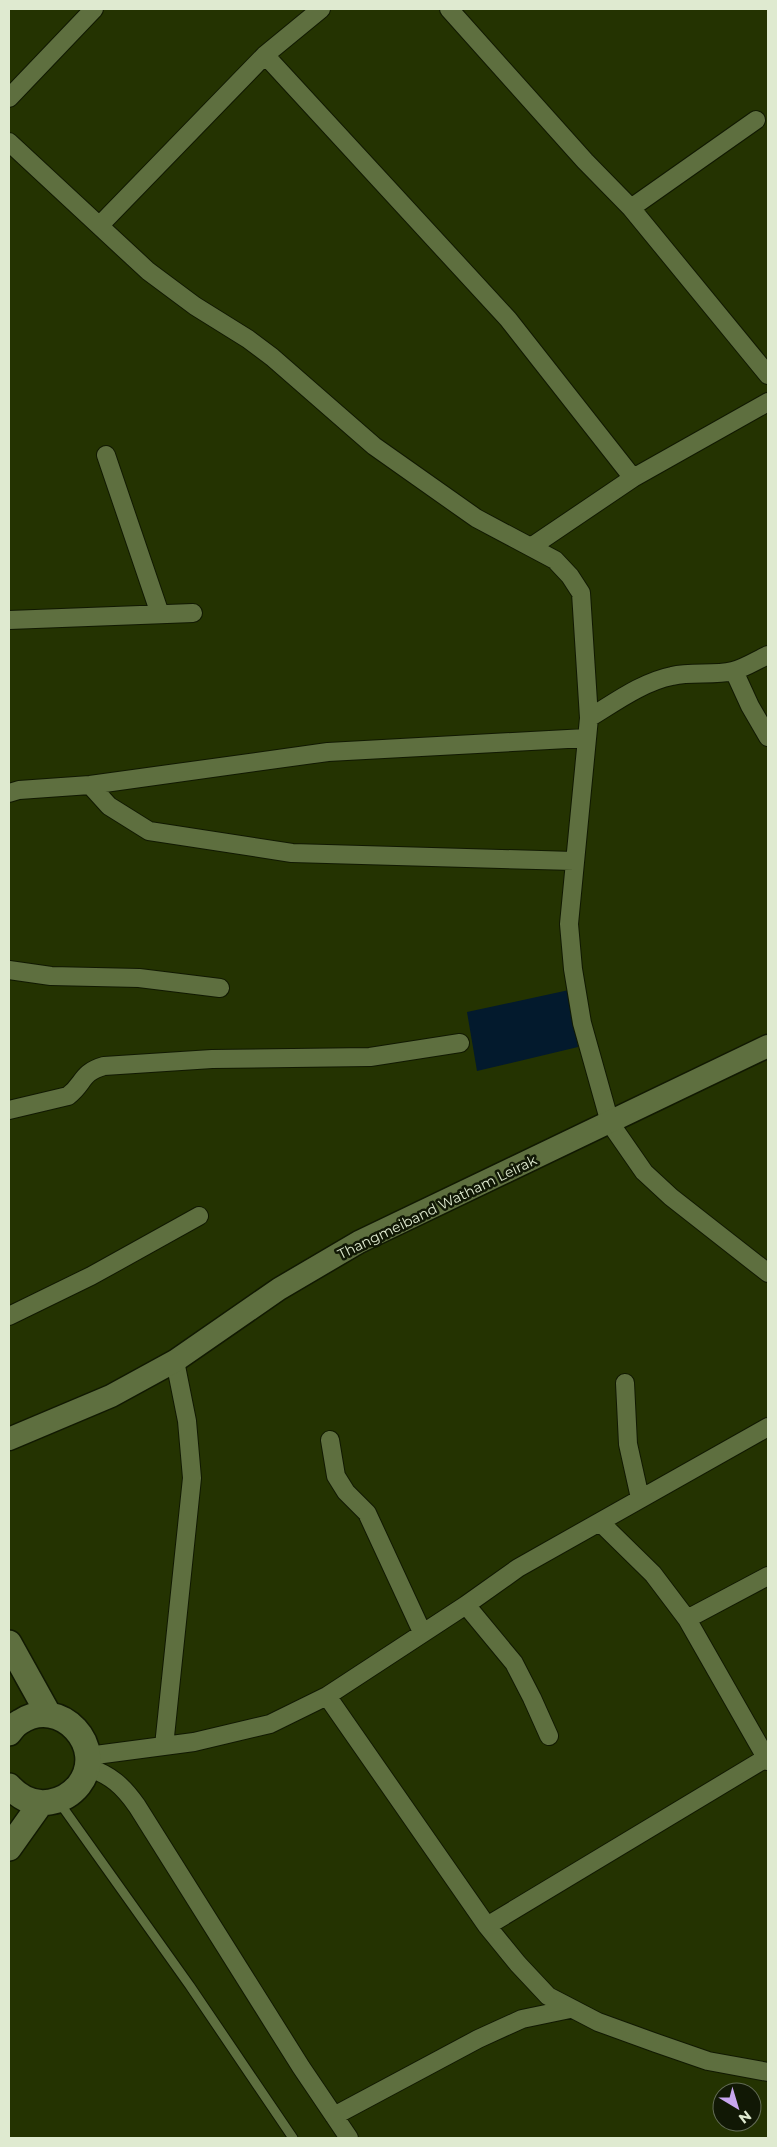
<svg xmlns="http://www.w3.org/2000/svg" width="777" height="2147" font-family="Montserrat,sans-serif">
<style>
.water{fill:#031a2d}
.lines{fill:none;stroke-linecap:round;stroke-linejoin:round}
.service-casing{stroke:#111902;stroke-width:11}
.minor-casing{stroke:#111902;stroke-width:20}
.tertiary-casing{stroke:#111902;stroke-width:25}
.secondary-casing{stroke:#111902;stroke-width:28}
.service{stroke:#5e6f3f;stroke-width:9}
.minor{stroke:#5e6f3f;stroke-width:18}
.tertiary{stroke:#5e6f3f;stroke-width:22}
.secondary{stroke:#5e6f3f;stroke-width:25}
.labels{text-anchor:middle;stroke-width:5;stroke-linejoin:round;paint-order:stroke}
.street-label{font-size:14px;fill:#dfead0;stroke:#111805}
</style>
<rect width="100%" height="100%" fill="#243301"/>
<path class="water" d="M569,990L578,1047L477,1071L467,1012Z"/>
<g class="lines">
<g class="service-casing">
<path id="service" d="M59,1802L190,1986L293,2138"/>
</g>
<g class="minor-casing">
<path id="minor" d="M449,9L585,161L631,208L768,375
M265,55L508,319L633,478
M9,98L94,9
M9,142L148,271L195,306L248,339L272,357L374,446L476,518L555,560L570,576L581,593L589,718L569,924L573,969L582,1023L610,1123L644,1172L671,1197L768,1273
M631,208L756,120
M100,225L265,55L321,9
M106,455L160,614
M531,547L633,478L768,402
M9,620L193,613
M734,671L750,706L768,737
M589,718C614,703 642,682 672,676C692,671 713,676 733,671C745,668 757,660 768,655
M90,785L109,806L149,831L292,853L574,861
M9,793L19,790L90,785L328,752L586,738
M9,970L51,976L139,978L220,988
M9,1110L68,1096C85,1083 80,1073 104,1066L212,1059L370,1057L460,1043
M9,1316L91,1276L199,1216
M625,1383L628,1444L640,1498
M330,1440L336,1476L346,1492L367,1513L422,1632
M600,1522L653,1574L687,1619L768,1761
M466,1605L514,1663L532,1698L549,1736
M687,1619L768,1576
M327,1696L487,1926L518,1964L548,1996L598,2022L656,2043L708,2061L768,2072
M164,1746L192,1478L187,1421L175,1361
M88,1756L194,1742L270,1724L327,1696L466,1605L518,1568L768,1427
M87,1767C111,1775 123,1786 137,1806L301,2067L349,2138
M487,1926L766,1758
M334,2116L478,2039L522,2019L570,2009"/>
</g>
<g class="tertiary-casing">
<path id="tertiary" d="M9,1439L111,1396L175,1361L279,1289L359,1242L768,1046"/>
</g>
<g class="secondary-casing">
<path id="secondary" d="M9,1643L49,1715
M9,1733C12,1729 16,1724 20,1722C60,1695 108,1747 79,1785C71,1795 62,1800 50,1802C34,1805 20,1798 9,1786
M9,1848L41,1803"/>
</g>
<use href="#service" class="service"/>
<use href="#minor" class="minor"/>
<use href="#tertiary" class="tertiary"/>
<use href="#secondary" class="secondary"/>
</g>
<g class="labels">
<g class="street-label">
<text transform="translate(437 1207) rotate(-26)" y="5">Thangmeiband Watham Leirak</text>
</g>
</g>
<rect width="777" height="2147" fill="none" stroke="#dfead0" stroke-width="20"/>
<g transform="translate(737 2107) rotate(142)"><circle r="24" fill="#111805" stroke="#636c56"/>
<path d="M0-4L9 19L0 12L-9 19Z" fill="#c8a6ef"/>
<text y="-8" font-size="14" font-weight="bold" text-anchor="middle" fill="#dfead0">N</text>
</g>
</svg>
